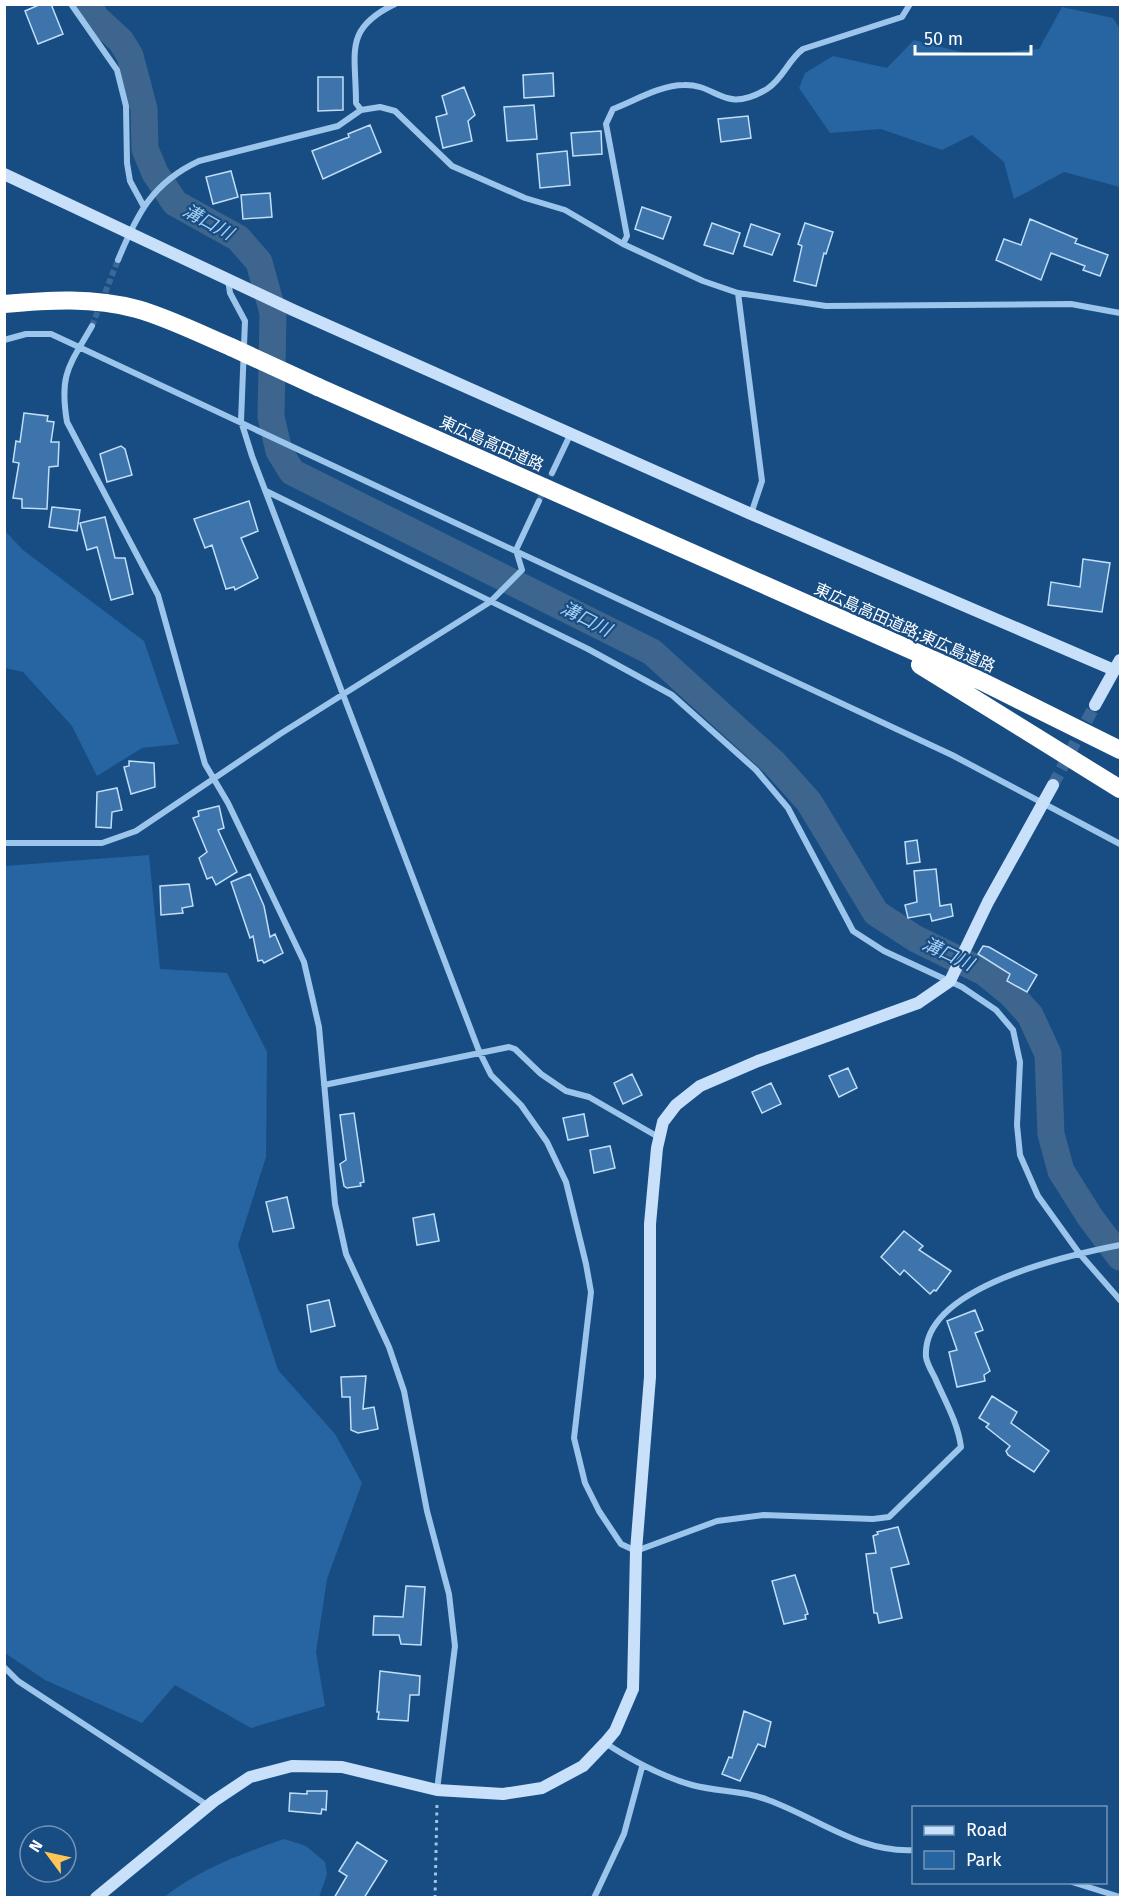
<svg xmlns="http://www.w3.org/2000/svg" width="1125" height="1902" font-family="'Fira Sans','Noto Sans JP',sans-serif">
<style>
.green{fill:#2665a1}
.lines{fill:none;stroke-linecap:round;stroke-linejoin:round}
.river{stroke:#3d658d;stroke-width:27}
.building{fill:#3c74ab;stroke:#c1def9;stroke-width:1.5}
.street-tunnel{stroke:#3b6896;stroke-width:6;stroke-dasharray:6 3;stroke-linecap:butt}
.secondary-tunnel{stroke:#3b6896;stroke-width:12;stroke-dasharray:12 6;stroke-linecap:butt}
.path{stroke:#9cc5ec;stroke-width:3;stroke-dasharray:3 4.5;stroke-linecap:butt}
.street{stroke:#9cc5ec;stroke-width:6}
.secondary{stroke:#c8e0f9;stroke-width:12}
.highway{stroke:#fff;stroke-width:18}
.highway-bridge{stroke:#fff;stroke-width:18}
.labels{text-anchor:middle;stroke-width:4.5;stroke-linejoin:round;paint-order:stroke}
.street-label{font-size:16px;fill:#fff;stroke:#184d84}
.water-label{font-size:18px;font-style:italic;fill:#a7cff4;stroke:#184d84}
</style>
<rect width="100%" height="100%" fill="#184d84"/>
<path class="green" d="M1062,7L1113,18L1120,29V187L1064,172L1014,199L1004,162L972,135L942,150L881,129L830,133L799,88L805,73L833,56L887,68L914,40L972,55L1039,49Z
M5,531L23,550L144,641L179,744L142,748L97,776L72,726L23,672L5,668Z
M149,855L160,969L227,973L267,1052L266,1157L238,1245L278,1370L335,1434L362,1483L327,1579L316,1652L325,1706L251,1728L175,1685L142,1723L45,1680L5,1653V866Z
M284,1839L306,1846L325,1862L327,1874L319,1897H164C200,1869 241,1854 284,1839Z"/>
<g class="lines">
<path class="river" d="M88,4L96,18L121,41L130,56L144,109L145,149L155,173L175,203L238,238L259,262L273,313L271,417L279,451L292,472L652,652L774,763L809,802L876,913L916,939L984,972L1011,994L1030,1015L1048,1054L1051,1134L1061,1171L1090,1217L1120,1257"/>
</g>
<path class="building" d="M41,4H51L63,34L38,44L25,11Z
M553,73L554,96L524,98L523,75Z
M318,77H343V110L318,111Z
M464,87L475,115L468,121L472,141L443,148L436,117L447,114L442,96Z
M534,105L537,139L507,141L504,107Z
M748,116L751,138L721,142L718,119Z
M370,125L381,152L323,179L312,151L349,137L348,134Z
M601,131L602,154L573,156L571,133Z
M567,151L570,185L540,188L537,154Z
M231,171L238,197L213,204L206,177Z
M270,193L272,217L243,219L241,195Z
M642,207L671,217L663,239L635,229Z
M1030,219L1077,239L1075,243L1108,255L1100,276L1083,270L1085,266L1051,253L1041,280L996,260L1004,239L1021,245Z
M712,223L740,233L733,254L704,245Z
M805,223L833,232L826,254L824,253L816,286L794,281L802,246L798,244Z
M751,224L780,234L772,255L744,246Z
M24,413L48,416L47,421L54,422L51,442H59L58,466L49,467L47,509L22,508V499L13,498L19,463L13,462L16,441L20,442Z
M121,446L125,449L132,475L107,482L100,454Z
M249,501L258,531L241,538L258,578L235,590L234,587L226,589L212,545L205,548L194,519Z
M52,507L80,510L77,531L49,527Z
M105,517L115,558H125L133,594L111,600L97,547L87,550L80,523Z
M1083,559L1110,563L1102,612L1048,605L1051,582L1080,587Z
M129,761L154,763L155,787L131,794L124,767L129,766Z
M117,788L122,810L112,812L111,828L96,827L97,792Z
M219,806L224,828L218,830L237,872L216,885L212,877L207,879L199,858L207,852L193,818L199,816L198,811Z
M917,840L920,862L907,864L905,842Z
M936,869L940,906L951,904L953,916L932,921L930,914L908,918L905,905L917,902L914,871Z
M250,874L264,906L270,937L275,934L283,953L264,963L262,960L258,961L253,936L250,938L231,882Z
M189,884L193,906L182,908L183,913L161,915L160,886Z
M983,946L989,947L1037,975L1027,992L1007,981L1010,974L978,954Z
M848,1068L857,1088L839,1097L829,1076Z
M632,1074L642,1095L623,1104L614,1083Z
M771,1083L781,1104L762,1113L752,1092Z
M354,1113L364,1182L360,1183L361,1186L347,1188L344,1186L340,1164L346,1160L340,1115Z
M584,1114L588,1136L568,1140L563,1118Z
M610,1146L615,1168L594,1173L590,1150Z
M287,1197L294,1228L273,1232L266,1202Z
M434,1214L439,1241L417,1245L413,1218Z
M904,1231L923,1246L919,1250L951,1271L936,1291L934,1290L930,1294L904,1270L900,1275L881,1257Z
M329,1300L335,1326L311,1332L307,1305Z
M975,1310L983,1330L975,1333L990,1371L984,1375L985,1381L957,1387L949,1352L957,1350L947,1321Z
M366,1376L363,1409L374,1407L378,1429L358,1433L351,1430L350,1397H342L341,1377Z
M992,1396L1017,1412L1011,1423L1049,1451L1034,1472L1008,1455L1006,1451L1010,1446L986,1427L989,1424L979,1418Z
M898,1527L909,1564L891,1568L902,1618L879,1623L877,1613H874L866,1554L876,1553L873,1536L878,1534L877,1532Z
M795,1575L808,1614L805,1615L806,1619L784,1624L772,1581Z
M406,1586L425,1587L421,1645L401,1644L399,1635H373L374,1616L403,1617Z
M380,1671L420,1676L419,1695H410L408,1721L378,1719L379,1712H377Z
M744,1711L771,1722L765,1747L758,1744L740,1781L722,1774L729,1757L732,1758Z
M307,1791H327L326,1810L322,1809L321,1814L289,1811L290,1793L307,1794Z
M357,1842L387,1861L364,1898H334L347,1876L339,1871Z"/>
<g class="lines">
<path class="street-tunnel" d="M92,326L118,260
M539,501L552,473"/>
<path class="secondary-tunnel" d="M1053,785L1095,705"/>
<path class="path" d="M435,1898L437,1803"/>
<path class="street" d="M71,4L117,70L126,106L127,163L130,181L143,205
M361,110L356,103C356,52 343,29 395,4
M623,244L627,236L606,124L613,109C634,101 661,85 684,85C718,84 723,115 767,89C783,79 788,60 803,49L902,17L910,4
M118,260C137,214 152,183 199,161L338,126L361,110L380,107L395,111L452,166L525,198L565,210L623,244L703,281L738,293L826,306L1071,304L1120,313
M228,280L230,293L245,321L241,421L252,456L479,1051L491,1075L521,1105L547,1142L566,1182L586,1264L591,1292L574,1438L585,1483L599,1511L621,1544L636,1551L717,1521L764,1515L873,1519L889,1517L961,1447C958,1423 945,1401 935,1378C932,1372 927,1364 926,1357C921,1287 1069,1255 1120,1245
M738,293L762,481L751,514
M92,326C69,366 59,374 67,422L158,595L205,764L228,803L304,962L319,1027L335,1204L346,1254L389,1347L404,1391L427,1511L449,1594L455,1646L437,1790
M4,340L26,334H51L952,755L1120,844
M552,473L571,433
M266,491L588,649L672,695L756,770L788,808L853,931L884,951L962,987L996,1010L1013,1030L1020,1062L1017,1125L1020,1155L1038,1196L1079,1253L1120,1300
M4,843H102L136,831L280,734L490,602L522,570L516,550L539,501
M324,1085L509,1047L515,1049L541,1074L566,1091L589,1097L660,1138
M4,1667L18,1681L207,1805
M605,1743C633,1761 660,1776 692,1785C717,1792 745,1790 768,1800C818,1818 859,1853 914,1850
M1072,1882L1120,1897
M594,1898L624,1834L642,1767"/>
<path class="secondary" d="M4,174L293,310L751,514L1114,670
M1095,705L1120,660
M96,1898L214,1801L250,1777L292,1766L342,1767L437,1790L503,1794L542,1788L583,1766L605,1743L615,1731L633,1689L636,1551L650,1377V1224L657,1148L663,1122L676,1105L700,1086L758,1061L918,1003L950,981L988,902L1053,785"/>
<path class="highway" d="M4,304C49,300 93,297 137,309C169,318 200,334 231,347
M318,387L981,681L1120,750
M920,665L1120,789"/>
<path class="highway-bridge" d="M231,347L318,387"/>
</g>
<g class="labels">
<g class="street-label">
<text transform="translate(492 443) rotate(24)" y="6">東広島高田道路</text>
<text transform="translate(905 627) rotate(24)" y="6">東広島高田道路;東広島道路</text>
</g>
<g class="water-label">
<text transform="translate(208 222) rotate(29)" y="6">溝口川</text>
<text transform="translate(586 619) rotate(27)" y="6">溝口川</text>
<text transform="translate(948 954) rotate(25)" y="6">溝口川</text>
</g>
</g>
<rect width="1125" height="1902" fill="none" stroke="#ffffff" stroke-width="12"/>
<rect x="912" y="1806" width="195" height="78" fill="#184d84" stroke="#7494b5" stroke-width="1.5"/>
<rect x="924" y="1826" width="30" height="9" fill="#c8e0f9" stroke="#7494b5" stroke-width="1.5"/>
<text x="966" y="1836" font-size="18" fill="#ffffff">Road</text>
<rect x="924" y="1851" width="30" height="18" fill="#2665a1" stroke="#7494b5" stroke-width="1.5"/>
<text x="966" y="1866" font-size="18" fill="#ffffff">Park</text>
<g transform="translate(48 1854) rotate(303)"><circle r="28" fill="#184d84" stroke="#7494b5" stroke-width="1.5"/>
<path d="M0-4.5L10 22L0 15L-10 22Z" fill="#ffc557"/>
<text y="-9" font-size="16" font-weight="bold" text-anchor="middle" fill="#ffffff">N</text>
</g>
<path d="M915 45v9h116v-9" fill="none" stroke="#ffffff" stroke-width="3"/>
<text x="924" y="45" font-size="18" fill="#ffffff" stroke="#184d84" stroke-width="4.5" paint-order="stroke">50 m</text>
</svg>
